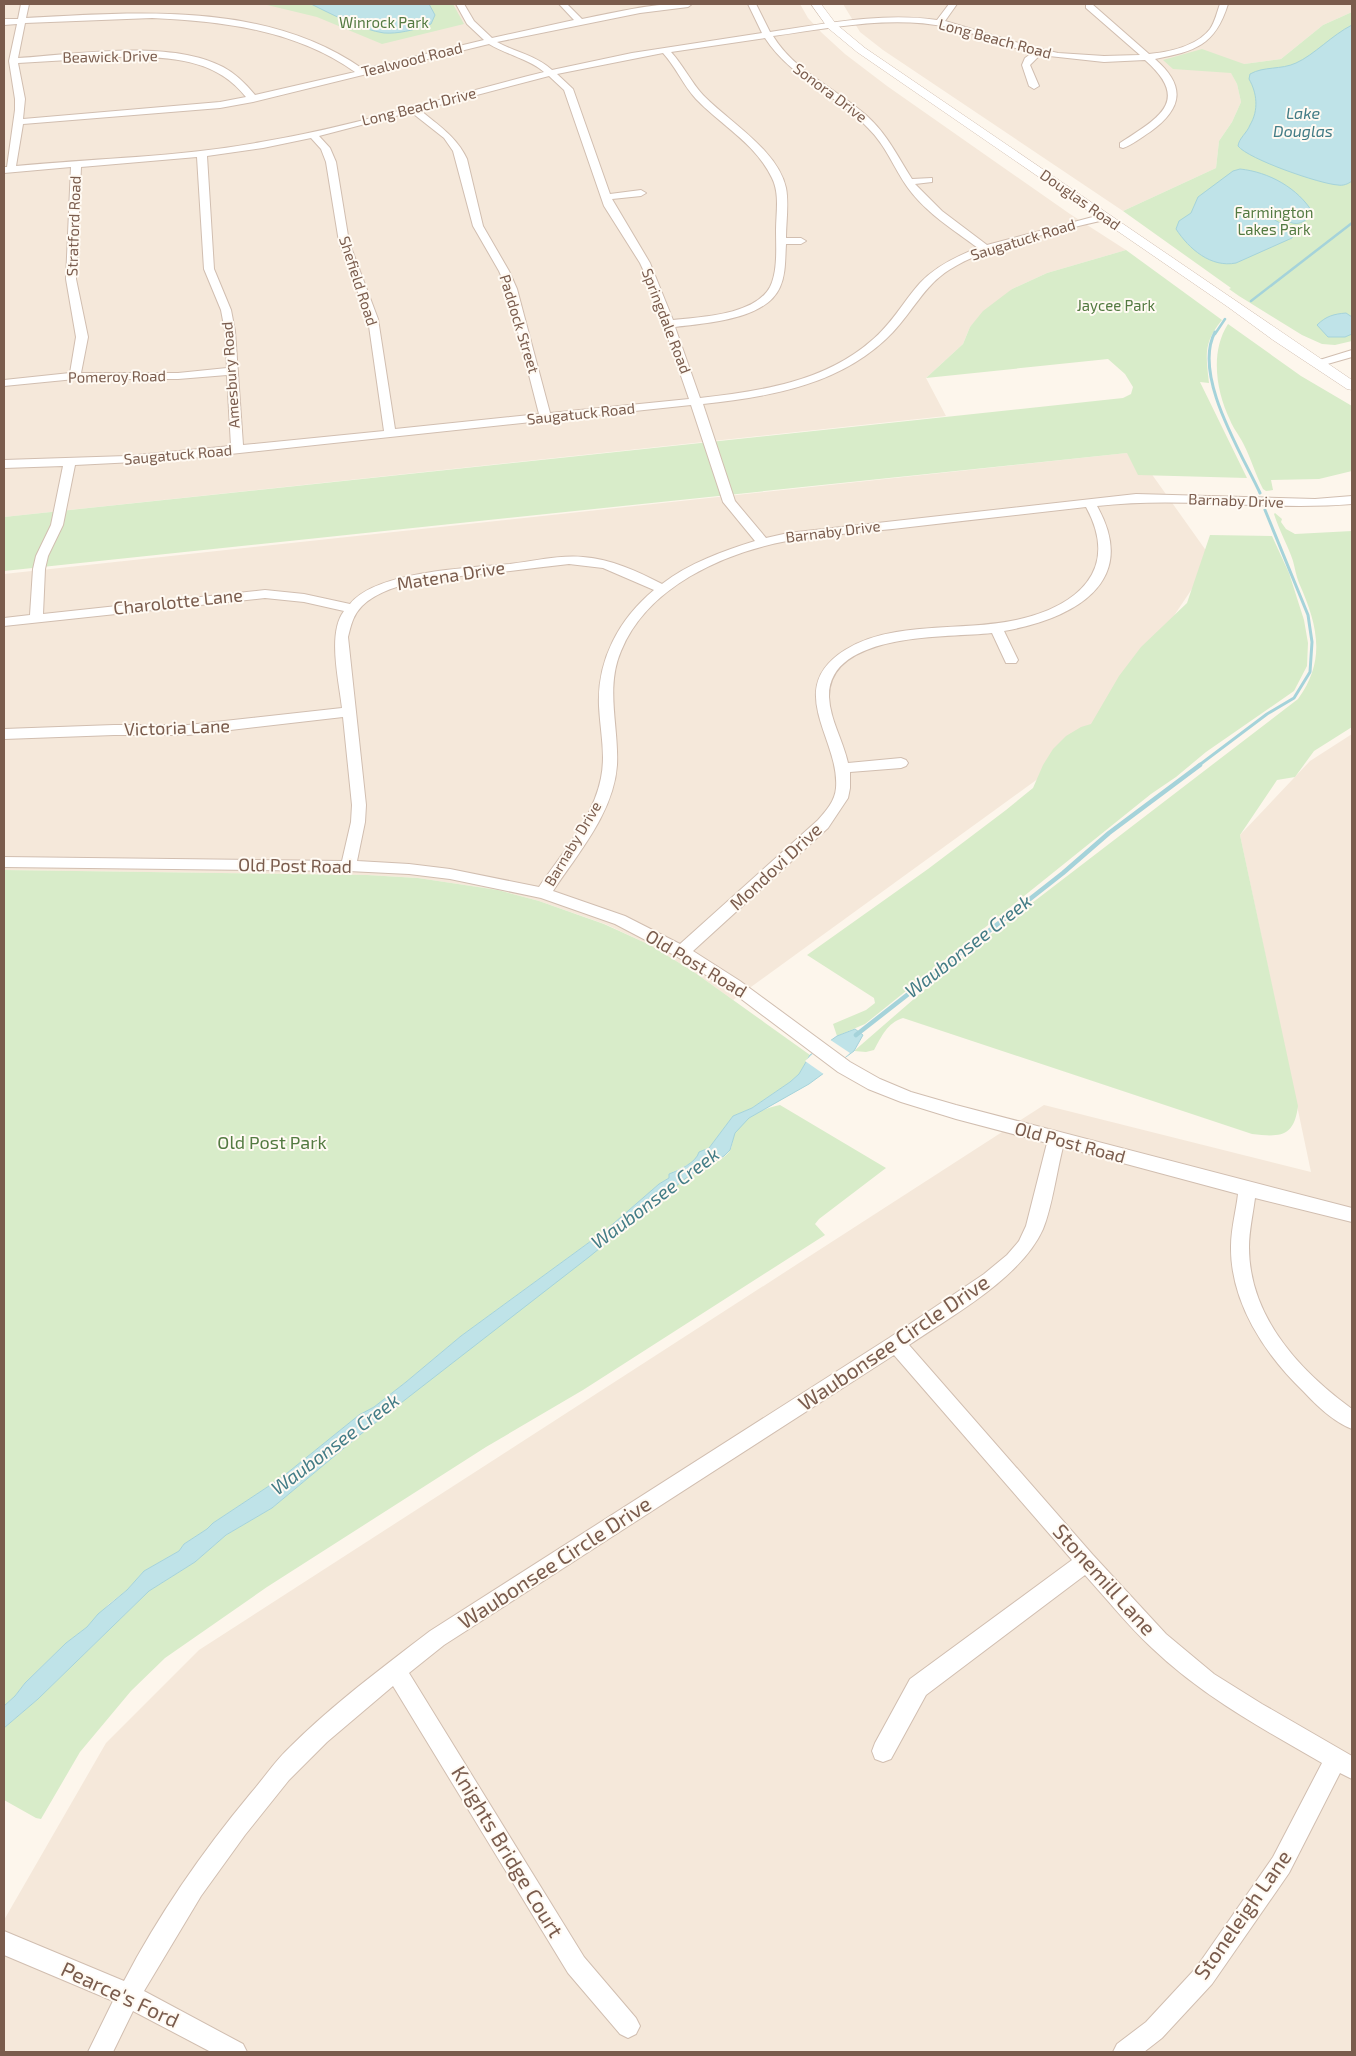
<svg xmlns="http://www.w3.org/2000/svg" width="1356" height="2056" font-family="'Exo 2',sans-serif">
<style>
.residential{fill:#f5e8da}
.green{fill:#d8ecc9}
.water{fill:#bfe3e8;stroke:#a5d3da}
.pier{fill:#fdf6ec}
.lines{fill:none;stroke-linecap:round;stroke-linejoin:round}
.stream-far2{stroke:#a5d3da;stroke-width:2.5}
.stream-far1{stroke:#a5d3da;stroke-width:3}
.stream{stroke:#a5d3da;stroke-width:4.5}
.minor-casing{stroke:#d1beb0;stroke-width:2}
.tertiary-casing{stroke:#d1beb0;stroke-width:1}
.minor{fill:#fff;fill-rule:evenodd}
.tertiary{fill:#fff;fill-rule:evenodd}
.labels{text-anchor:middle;stroke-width:4;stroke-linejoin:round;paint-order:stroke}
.far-park-label{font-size:15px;fill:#537a41;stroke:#fffaf3}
.far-street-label{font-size:15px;fill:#7a5c4d;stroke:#fffaf3}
.far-water-label{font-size:16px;font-style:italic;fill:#437c86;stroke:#fffaf3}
.street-label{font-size:18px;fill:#7a5c4d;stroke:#fffaf3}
.park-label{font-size:18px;fill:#537a41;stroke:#fffaf3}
.water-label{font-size:19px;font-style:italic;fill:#437c86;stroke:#fffaf3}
.near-street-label{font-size:21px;fill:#7a5c4d;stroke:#fffaf3}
</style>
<rect width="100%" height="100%" fill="#fdf6ec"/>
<path class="residential" d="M4,4H800L808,18L822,33L845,54L887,86L1070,214L1126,250L1047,273L1012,289L970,327L963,344L926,378L946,416L4,517Z
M843,4H1352V12L1323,25L1281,59L1244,64L1231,72L1237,84L1241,102L1232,122L1219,141L1216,168L1123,211L883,50L860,32Z
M1136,452L1212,559L1090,741L733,1000L694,972L650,945L605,924L539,901L498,890L418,878L367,875L4,870V574Z
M1352,734V2052H4V1920L106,1743L199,1650L1044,1105L1311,1172L1240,835L1310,761Z"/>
<path class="green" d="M263,4H453L464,24L382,44L317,17Z
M1352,12V341L1335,345L1322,344L1302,335L1239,296L1229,289L1231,288L1123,211L1216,168L1219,141L1232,122L1241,102L1237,84L1231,73L1173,69L1163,60L1202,49L1244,64L1281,59L1323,25Z
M1126,250L1222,320C1203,343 1206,355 1209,383L1200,382L1247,478L1138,475L1127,453L4,571V517L1123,398L1131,394L1133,387L1125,374L1108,359L926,378L963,344L970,327L983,311L1012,289L1047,273Z
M1228,324L1301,376L1352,406V471L1319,479L1271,480L1273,490L1266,491L1263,489C1255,474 1251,458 1243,443C1239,435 1233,428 1230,420C1216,391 1210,352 1228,324Z
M1275,513L1282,519L1281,522L1286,529L1295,534L1352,531V727L1314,751L1295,777L1277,780L1240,835L1298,1106C1294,1138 1279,1137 1252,1134L903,1018C887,1023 882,1036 874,1050L866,1052L854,1051L968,952L1298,699C1327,659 1317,624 1299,583C1296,576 1295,568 1293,561C1288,546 1279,530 1274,514Z
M1210,535L1272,536L1289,573L1304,620L1308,643L1307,666L1294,691L1206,752L1176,777L1151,794L865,1024L837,1036L833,1024L866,1010L875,1003L874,998L807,955L928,869L1006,810L1033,788L1043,765L1053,749L1066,736L1081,727L1091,724L1119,676L1141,647L1187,603Z
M4,870L367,875L418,878L498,890L539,901L604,924L650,945L694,972L810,1055L799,1074L790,1082L752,1108L733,1116L709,1148L705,1149L691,1163L669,1174V1178L659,1184L606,1230L461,1336L406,1382L374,1407L359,1415L281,1478L213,1523L207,1529L184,1544L179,1551L144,1571L127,1590L109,1604L87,1627L66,1643L25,1683L15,1696L4,1706Z
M780,1105L886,1168L819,1219L815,1224L825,1235L583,1390L486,1447L267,1587L165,1658L131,1691L80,1752L41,1819L36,1818L4,1800V1728L38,1699L149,1591L195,1562L226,1535L272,1508L361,1434L686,1178C699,1171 720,1163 729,1152C733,1147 732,1139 735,1133C743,1118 764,1108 780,1105Z"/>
<path class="water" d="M311,4H429L435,15L431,24L426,26C413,30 398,34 384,33C362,30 331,14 311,4Z
M1352,25V181C1348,184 1343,186 1338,185C1320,184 1248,159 1238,146C1239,138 1247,133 1250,125C1259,110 1257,93 1249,79L1250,74C1264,66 1281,70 1296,63C1314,55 1332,35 1352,25Z
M1240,169C1269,172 1298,188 1313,213C1303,224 1295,228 1282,217L1285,212L1282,210L1272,212L1270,215C1275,224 1288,223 1294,232L1292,238L1236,263C1211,268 1189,249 1176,229L1179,221L1191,213L1198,197L1233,171Z
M1346,313L1352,317V334L1345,337H1328L1317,325C1326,316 1334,314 1346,313Z
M855,1029L863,1035L854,1051L809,1084L749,1118L735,1133L730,1150L724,1156L686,1178L589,1257L361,1434L272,1508L226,1535L195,1562L149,1591L38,1699L4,1728V1706L15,1696L25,1683L66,1643L87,1627L98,1614L127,1590L144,1571L179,1551L184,1544L207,1529L213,1523L281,1478L359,1415L374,1407L406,1382L461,1336L606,1230L659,1184L669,1178V1174C679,1170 696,1163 699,1152L709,1148L733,1116L752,1108L790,1082L799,1074L810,1055L837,1036Z"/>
<path class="pier" d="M829,1039L850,1053L825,1075L805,1061Z"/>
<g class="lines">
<path class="stream-far2" d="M1251,301L1352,223
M1215,334L1225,319"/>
<path class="stream-far1" d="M1215,332C1192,375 1242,454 1260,493
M1198,766L1267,714L1294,698L1310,672L1312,642L1308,615L1265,510"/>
<path class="stream" d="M856,1035L1063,873L1109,833L1200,765"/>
<g class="minor-casing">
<path id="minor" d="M21,4H29L26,18C138,12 266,1 363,69L484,40L467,24L456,4H464L474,21L492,38L574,20L559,4H567L582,19C618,12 655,2 692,4L688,7L640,13L497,42C515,52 537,56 552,70L632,53L762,33L748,4H756L770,32C825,24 882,12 937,20L949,4H957L945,21L1032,47L1058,53L1104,56L1140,55L1086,8V4H1092L1149,54C1169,52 1197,46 1210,29C1215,22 1217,12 1220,4H1228C1215,46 1195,51 1155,59C1186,86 1183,108 1150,132C1142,137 1132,145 1123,148L1120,147V143C1158,118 1192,101 1145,60L1104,62L1040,55L1030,65L1039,86L1034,89L1029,86L1022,65L1025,58L1032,53C1003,45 976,33 948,27C891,15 830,28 773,36C796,73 836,88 867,116C887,134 898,157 912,179L932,178V182L915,184L942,211L987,245L1104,214L1109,217L1108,219C1060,231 989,244 949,270C924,286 913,311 893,332C844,384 771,397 703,404L735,501L766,538L788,533L1136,494L1315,499L1352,496V504C1267,511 1182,496 1097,506C1141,584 1071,619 1004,631L1018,660L1016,663H1006L992,633C949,638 828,631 829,697C830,720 843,740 848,763L901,758L906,760L908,763L906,766L901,768L850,772V788L848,798L828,828L693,951L740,981L850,1062L880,1079L911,1092L956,1105L1352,1208V1222L1255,1198C1253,1214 1249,1231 1249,1247C1249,1317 1300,1371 1352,1409V1429C1334,1422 1317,1406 1304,1392C1265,1355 1230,1302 1231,1246C1231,1229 1236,1211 1238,1194L1063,1147C1057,1170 1052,1208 1043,1229C1021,1278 953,1315 909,1345L1093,1555L1166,1634L1214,1674L1262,1704L1352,1756V1779L1340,1773L1289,1873L1212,1984L1162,2038L1144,2052H1113L1117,2044L1146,2022L1196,1968L1273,1857L1322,1763C1263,1729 1202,1696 1152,1648C1128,1626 1107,1599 1085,1575L926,1695L891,1759L883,1762L875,1759L872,1751L875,1743L910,1679L1072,1560L894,1355L444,1645L409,1673L584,1957L636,2018L640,2026L636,2034L628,2038L620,2034L568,1973L393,1686L327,1742L289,1780L245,1835L201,1896L144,1991L243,2044L247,2052H211L133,2011L113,2052H88L113,2001L4,1955V1931L124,1981C159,1914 202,1852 251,1793C264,1778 275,1761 290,1747C333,1704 382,1668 430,1631L889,1338L984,1274L1007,1255L1019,1241L1026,1226L1047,1143L956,1119L901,1102L868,1089L838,1072L728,989L676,956L615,924L541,898L450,879L409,874L348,871L4,867V857L342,861L351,822L352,805L343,717L188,735H114L4,739V729L114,725H188L342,708C339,681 327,633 344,611L304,602L265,598L4,626V618L30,615L33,569L36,556L51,525L63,466L4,468V460L127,456L231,446L227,375L178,379H75L4,386V380L70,373L76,337L66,279L71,167L4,173V167H7L15,110V99L9,61L17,24L4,25V19H18ZM152,18C222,21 296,30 355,72L255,95C246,84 236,74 223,67C170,39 77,54 18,58L25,23ZM765,38C791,78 836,94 868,128C886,145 894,169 908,188C926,213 954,230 978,248C957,256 936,266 920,283C903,302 891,325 871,341C824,382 760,391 700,398L675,327C706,323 766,320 780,287C786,274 785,258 786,244H801L806,241L801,238H786C786,222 789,204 786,188C778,150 728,121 703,95C691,82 683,65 671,52ZM489,44C505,54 531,60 544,72C450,95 357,126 261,142C180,157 98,158 16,166L23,124L220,108L253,102ZM663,53C676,67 683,85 696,99C721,125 756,144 772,178C780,194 776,213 776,230C776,247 778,271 770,287C755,315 701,317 673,320L650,263L612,199L641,196L646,193L641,190L610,194L573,89L557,74ZM136,56C180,59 217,61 246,97L220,102L23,119L25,99L18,63ZM549,76L564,90L604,206L640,263L648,280L689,399L550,413L517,289L509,271L483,226L467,159C457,137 438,125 420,110ZM411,112L444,138L453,151L473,226L499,271L507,289L539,414L395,429L378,319L349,242L336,162L330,148L319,136ZM311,138L321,149L326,162L339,242L368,319L384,431L243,445L235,331L231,310L214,269L207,156L263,148ZM197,157L204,269L221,310L225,331L227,368L178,373H81L88,337L76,279L81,167ZM691,405L723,502L755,541C723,551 689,563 662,584C637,571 611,559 583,557C559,555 534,561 510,564C469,568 376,571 350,604L304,594L265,590L43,614L45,569L48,556L63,525L75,465L174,460ZM1086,507C1121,571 1076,607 1016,620C962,632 893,620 845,650C783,689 840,739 836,788C835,801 826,811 818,820L680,944L625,916L553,891C578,853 614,812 617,765C619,727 605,688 621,651C647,587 723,553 787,541C828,534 869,532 910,527C969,520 1027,514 1086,507ZM569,564L603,568L654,590C619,619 597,660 599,706C600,730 606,754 601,778C593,819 562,853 539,887L450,869L409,864L357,861L365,822L366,805L348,637C351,625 353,615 362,606C391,578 455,577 493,573C518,570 544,567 569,564Z
M1352,350V357L1317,367L1311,364L1313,362Z"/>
</g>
<g class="tertiary-casing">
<path id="tertiary" d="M811,4H821L836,24L865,48L1352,380V390L1347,389L1273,340L1228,307L857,52L828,28Z"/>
</g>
<use href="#minor" class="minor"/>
<use href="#tertiary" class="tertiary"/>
</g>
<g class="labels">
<g class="far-park-label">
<text x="384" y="28">Winrock Park</text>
<text x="1274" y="218">Farmington<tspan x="1274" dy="17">Lakes Park</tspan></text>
<text x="1116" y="311">Jaycee Park</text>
</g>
<g class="far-street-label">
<text transform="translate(995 39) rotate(15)" y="5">Long Beach Road</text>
<text transform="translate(110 57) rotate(-1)" y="5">Beawick Drive</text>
<text transform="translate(412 60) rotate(-14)" y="5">Tealwood Road</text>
<text transform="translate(830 93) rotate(37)" y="5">Sonora Drive</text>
<text transform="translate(419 107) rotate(-14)" y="5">Long Beach Drive</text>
<text transform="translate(1080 200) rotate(35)" y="5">Douglas Road</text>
<text transform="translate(74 226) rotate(-88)" y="5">Stratford Road</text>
<text transform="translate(1023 240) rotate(-17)" y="5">Saugatuck Road</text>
<text transform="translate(358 281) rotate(72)" y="5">Shefield Road</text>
<text transform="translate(666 321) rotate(69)" y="5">Springdale Road</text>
<text transform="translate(519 324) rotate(73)" y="5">Paddock Street</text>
<text transform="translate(231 375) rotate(-94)" y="5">Amesbury Road</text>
<text transform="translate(117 377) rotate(-1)" y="5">Pomeroy Road</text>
<text transform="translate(581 414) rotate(-6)" y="5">Saugatuck Road</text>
<text transform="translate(178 455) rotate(-5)" y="5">Saugatuck Road</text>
<text transform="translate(1236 501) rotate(2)" y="5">Barnaby Drive</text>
<text transform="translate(833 532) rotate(-7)" y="5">Barnaby Drive</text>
<text transform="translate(573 844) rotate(-59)" y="5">Barnaby Drive</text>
</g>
<g class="far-water-label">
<text x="1303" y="119">Lake<tspan x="1303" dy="18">Douglas</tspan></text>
</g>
<g class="street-label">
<text transform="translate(451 576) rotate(-9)" y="6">Matena Drive</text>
<text transform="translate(178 602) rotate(-6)" y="6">Charolotte Lane</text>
<text transform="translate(177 728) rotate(-2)" y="6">Victoria Lane</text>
<text transform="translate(295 866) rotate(1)" y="6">Old Post Road</text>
<text transform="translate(776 867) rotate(-43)" y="6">Mondovi Drive</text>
<text transform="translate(696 964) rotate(31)" y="6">Old Post Road</text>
<text transform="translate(1070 1143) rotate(15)" y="6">Old Post Road</text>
</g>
<g class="park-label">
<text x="272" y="1149">Old Post Park</text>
</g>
<g class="water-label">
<text transform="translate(968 946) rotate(-38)" y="7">Waubonsee Creek</text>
<text transform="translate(655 1198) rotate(-37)" y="7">Waubonsee Creek</text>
<text transform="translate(335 1444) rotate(-37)" y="7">Waubonsee Creek</text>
</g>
<g class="near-street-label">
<text transform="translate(894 1343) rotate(-34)" y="7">Waubonsee Circle Drive</text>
<text transform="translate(555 1563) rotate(-33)" y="7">Waubonsee Circle Drive</text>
<text transform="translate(1104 1580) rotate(48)" y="7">Stonemill Lane</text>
<text transform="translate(507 1852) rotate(59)" y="7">Knights Bridge Court</text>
<text transform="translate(1243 1915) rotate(-55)" y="7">Stoneleigh Lane</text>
<text transform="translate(120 1995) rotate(25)" y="7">Pearce's Ford</text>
</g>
</g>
<rect width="1356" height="2056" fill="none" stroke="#7a5c4d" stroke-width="10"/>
</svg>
